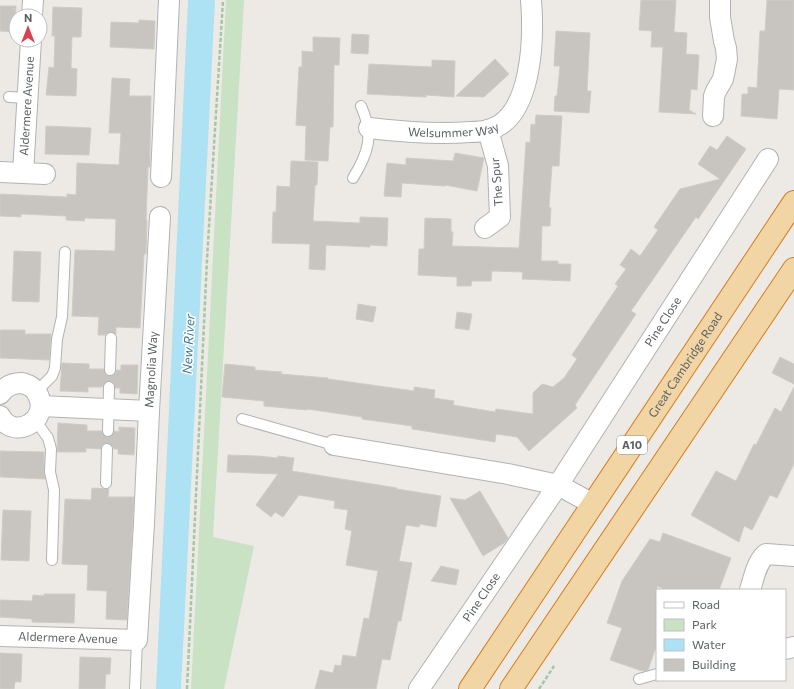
<svg xmlns="http://www.w3.org/2000/svg" width="794" height="689" font-family="Commissioner,sans-serif">
<style>
.green{fill:#c9e2c4}
.water{fill:#ade2f5}
.building{fill:#c8c5c1;stroke:#d1cbc4}
.lines{fill:none;stroke-linecap:round;stroke-linejoin:round}
.service-casing{stroke:#b0b3b5;stroke-width:12}
.minor-casing{stroke:#b0b3b5;stroke-width:22}
.trunk-casing{stroke:#d67c1b;stroke-width:24}
.path{stroke:#a1c7a5;stroke-width:2.5;stroke-dasharray:4 2;stroke-linecap:butt}
.service{stroke:#fff;stroke-width:10}
.minor{stroke:#fff;stroke-width:20}
.trunk{stroke:#f2d5a4;stroke-width:22}
.labels{text-anchor:middle;stroke-width:3;stroke-linejoin:round;paint-order:stroke}
.shield{fill:#fff;stroke:#8d9092;stroke-width:1}
.shield-label{font-size:11px;font-weight:bold;fill:#5c6163}
.street-label{font-size:12px;fill:#5c6163;stroke:#fff}
.water-label{font-size:13px;font-style:italic;fill:#467994;stroke:#fff}
</style>
<rect width="100%" height="100%" fill="#edeae5"/>
<path class="green" d="M226,0H244L213,537L254,546L224,689H191Z"/>
<path class="water" d="M188,0H215L181,689H156Z"/>
<path class="building" d="M641,0H676L674,32L687,33L686,54L699,55L697,90L691,89L689,110L696,114L659,112L663,47H651L652,31L639,30Z
M767,0H794V90L779,89L777,119L741,116L742,94H748V87L757,88L760,31H765Z
M0,6H16L15,32L0,31Z
M53,7L82,8L81,37H72L71,68L77,69L76,96L46,95L49,67L54,68L55,36H52Z
M139,20L155,21L154,49L110,47L111,22L139,23Z
M556,31L590,33L587,91H591L589,113L554,111L555,96H557L560,66H554Z
M352,34L369,35L368,54L351,53Z
M313,37L340,38L339,65H334L333,127H330L328,161L305,160L306,126L296,125L299,67H302V51L313,52Z
M495,59L509,74L484,97L456,96Z
M432,60L455,61L454,97L426,95V97L367,94L369,64L432,67Z
M112,78L130,79L129,96H151L150,150V167H148L146,220H147L146,254H144L140,328L116,327V334L111,332L105,335H98L99,317L72,316L75,250L115,251L116,219L85,218L84,221L66,220V216L21,214V217L0,216V194L67,197V194L76,195L77,163L119,165L121,133H109Z
M536,115L562,116L559,166H552L549,207L551,208L550,226H542L541,261H558V264H571L570,281L522,279L523,272L492,271L491,281H472L471,286H457V277L418,275L419,249H424L425,218L451,219V232H453L452,246L519,248L526,142L530,143L531,124L535,125Z
M46,126L91,128L89,155L45,154Z
M727,136L746,149L698,219L696,217L631,311L636,314L575,405L577,408L529,451L517,437L496,434L495,442L412,429V426L362,419V417L307,409V410L264,406V401L222,397L225,364L255,367V370L282,372L281,374L328,378V379L343,381L414,391V387L435,390L434,398L454,401L453,405L495,412L496,409L533,414V393L542,384L553,387L564,378L577,359L572,355L618,286L615,284L626,269L620,265L631,249L640,256L658,230L654,227L680,189L720,179L698,164L710,146L717,150Z
M455,153L484,158L477,191L445,185V186L402,183L401,197L384,196L387,163L406,165V158L453,161Z
M291,161L318,162L317,185H315L313,221L360,223V217L388,218L387,246L370,245V247L326,245L325,270L309,269L310,244L272,243L273,212H276L277,186L290,187Z
M14,251L41,252L39,302L12,301Z
M358,304L376,307L373,322L356,319Z
M457,312L472,314L469,330L455,328Z
M0,330H25V334H51L49,360L0,358Z
M780,357L794,364V384L772,373Z
M62,363L89,364V369H104L106,375L110,376L115,374L117,370H121V365H138L137,394L120,393V388H115L114,384L110,381L106,382L102,387H88V392L60,391Z
M794,387V464L777,498L770,495L752,530L744,526L739,542L691,515L716,471L736,481L754,444L756,445L775,408L781,412Z
M58,423L87,425V431H102L103,434L107,437L111,436L114,431L119,432V427L135,428L134,455L118,454V449H114L112,446L108,443L104,444L101,449L86,448V452H57Z
M0,451L44,452V472L45,479L0,477Z
M228,455L258,456L278,458V456L294,458L292,471L397,488V489L441,496L436,527L420,524L419,527L406,525L399,561L412,563L401,621H398L390,660L382,659L376,689H315L320,670L333,673L335,665L341,666L343,655L356,657L364,618L369,619L378,571L346,565L352,531L345,529L348,510L334,508L335,501L299,495L283,517L275,512L271,517L256,505L278,474L227,472Z
M92,488L109,489L108,497H134L127,620L106,619L107,591L87,590L88,565L62,564L65,499L91,500Z
M480,491L508,538L504,543L483,556L450,498L465,500Z
M3,510L31,511L29,561L1,560Z
M663,533L731,558L719,590H667L657,586V644L648,670L642,671L610,660L622,628L607,623L622,581L650,539L660,542Z
M441,566L459,570L456,585L431,581Z
M44,594H75L74,623L32,622V619L0,617V600L32,601L33,595L44,596Z
M0,653L22,654L21,682H15L14,689H0Z
M80,657L111,658L110,674H106L105,689H79Z"/>
<g class="lines">
<g class="service-casing">
<path id="service" d="M9,97L28,98
M353,178C369,152 374,135 361,106
M110,370L111,338
M37,391L52,376L55,368L57,339L62,317L65,252
M242,419L334,445
M35,420L48,438L51,449L50,472L54,490L52,560
M108,431L109,387
M106,483L107,449
M639,679L657,674
M135,689L137,640"/>
</g>
<g class="minor-casing">
<g id="minor">
<path d="M32,16L33,0"/>
<path d="M713,116L714,96L716,91L723,79L727,59L726,48L724,41L720,17V0"/>
<path id="s1" d="M369,128C403,132 436,135 470,132C475,132 482,132 488,130C533,119 534,36 531,0"/>
<path d="M0,172L45,174"/>
<path id="s2" d="M23,173L31,40"/>
<path d="M161,177L169,0"/>
<path d="M485,228L500,217L498,166L488,130"/>
<path d="M0,394C5,387 12,383 21,383C28,384 35,388 38,395C51,421 13,441 0,416"/>
<path d="M41,406L149,411"/>
<path d="M334,445L508,474L558,485L593,504"/>
<path d="M750,590C754,578 756,563 766,554L794,556"/>
<path id="s3" d="M0,636L137,640L144,523L149,411L160,217"/>
<path d="M785,649L794,647"/>
<path id="s4" d="M419,689L558,485L768,159"/>
</g>
</g>
<g class="trunk-casing">
<g id="trunk">
<path id="s5" d="M470,689L794,202"/>
<path d="M511,689L794,269"/>
</g>
</g>
<path class="path" d="M187,689L207,259L223,0
M539,689L554,666"/>
<use href="#service" class="service"/>
<use href="#minor" class="minor"/>
<use href="#trunk" class="trunk"/>
</g>
<g class="labels">
<rect class="shield" x="617" y="436" width="30" height="18" rx="3"/>
<g class="shield-label">
<text x="632" y="449">A10</text>
</g>
<g class="street-label">
<text dy="4" stroke="none"><textPath href="#s2" startOffset="67">Aldermere Avenue</textPath></text>
<text dy="4" stroke="none"><textPath href="#s1" startOffset="85">Welsummer Way</textPath></text>
<text transform="translate(497 182) rotate(-95)" y="4">The Spur</text>
<text dy="4" stroke="none"><textPath href="#s4" startOffset="441">Pine Close</textPath></text>
<text dy="4" stroke="none"><textPath href="#s5" startOffset="389">Great Cambridge Road</textPath></text>
<text dy="4" stroke="none"><textPath href="#s3" startOffset="408">Magnolia Way</textPath></text>
<text dy="4" stroke="none"><textPath href="#s4" startOffset="111">Pine Close</textPath></text>
<text dy="4" stroke="none"><textPath href="#s3" startOffset="68">Aldermere Avenue</textPath></text>
</g>
<g class="water-label">
<text transform="translate(188 344) rotate(-87)" y="5">New River</text>
</g>
</g>
<rect x="656" y="589" width="130" height="92" fill="#ffffff" stroke="#bec0c1"/>
<rect x="664" y="602" width="20" height="6" fill="#ffffff" stroke="#bec0c1"/>
<text x="692" y="609" font-size="12" fill="#5c6163">Road</text>
<rect x="664" y="619" width="20" height="12" fill="#c9e2c4" stroke="#bec0c1"/>
<text x="692" y="629" font-size="12" fill="#5c6163">Park</text>
<rect x="664" y="639" width="20" height="12" fill="#ade2f5" stroke="#bec0c1"/>
<text x="692" y="649" font-size="12" fill="#5c6163">Water</text>
<rect x="664" y="659" width="20" height="12" fill="#c8c5c1" stroke="#bec0c1"/>
<text x="692" y="669" font-size="12" fill="#5c6163">Building</text>
<g transform="translate(28 28)"><circle r="19" fill="#ffffff" stroke="#bec0c1"/>
<path d="M0-3L7 15L0 10L-7 15Z" fill="#d44351"/>
<text y="-6" font-size="11" font-weight="bold" text-anchor="middle" fill="#5c6163">N</text>
</g>
</svg>
